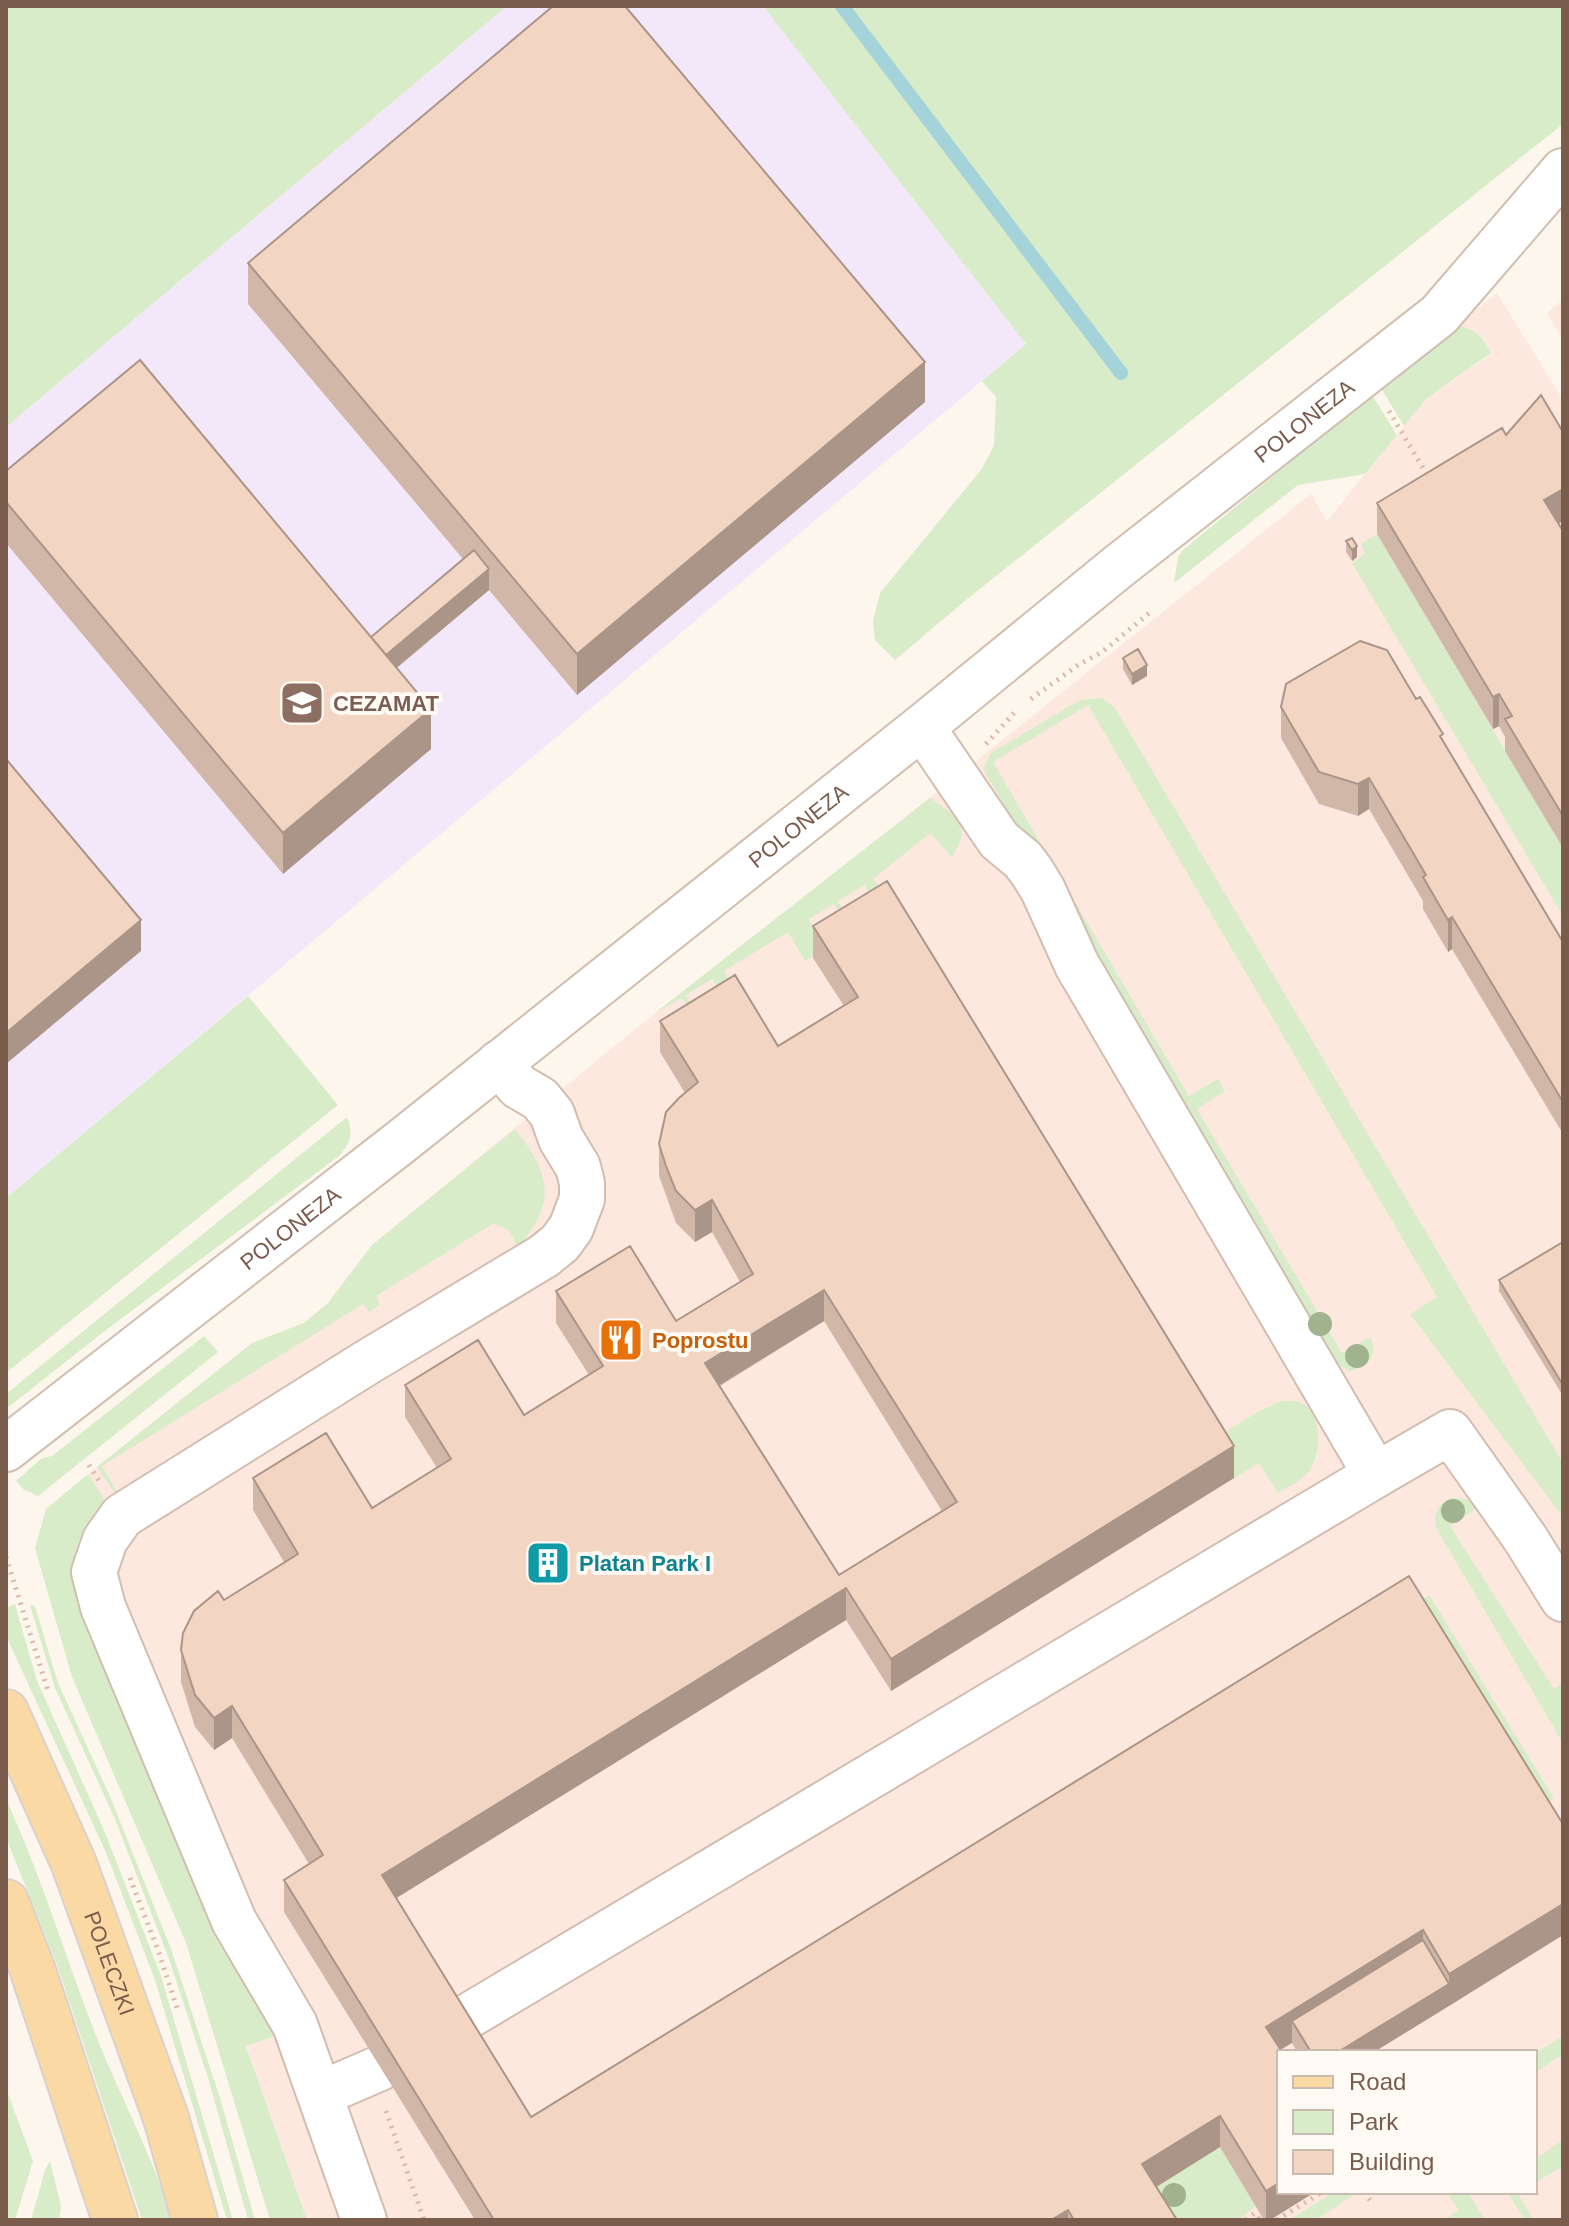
<svg xmlns="http://www.w3.org/2000/svg" width="1569" height="2226" font-family="Arial,sans-serif">
<style>
.commercial{fill:#fde8e0;fill-rule:evenodd}
.education{fill:#f3e8fa}
.green{fill:#d8ecc9}
.lines{fill:none;stroke-linecap:round;stroke-linejoin:round}
.stream{stroke:#a5d3da;stroke-width:14}
.minor-casing{stroke:#d1beb0;stroke-width:48}
.major-casing{stroke:#dad1cd;stroke-width:48}
.path{stroke:#d9b8a5;stroke-width:5;stroke-dasharray:2 6;stroke-linecap:butt}
.minor{stroke:#fff;stroke-width:44}
.major{stroke:#fbd9a5;stroke-width:44}
.tree{fill:#a0b28e}
.wall{fill:#d1b7a8;fill-rule:evenodd}
.shaded-wall{fill:#aa9588}
.building{fill:#f3d5c3;stroke:#aa9588;stroke-width:2;fill-rule:evenodd}
.labels{text-anchor:middle;stroke-width:8;stroke-linejoin:round;paint-order:stroke}
.street-label{font-size:22px;fill:#7a5c4d;stroke:#fffaf3}
.education-label{font-size:22px;font-weight:bold;fill:#785e54;stroke:#fffaf3;text-anchor:start}
.food-label{font-size:22px;font-weight:bold;fill:#c56008;stroke:#fffaf3;text-anchor:start}
.culture-label{font-size:22px;font-weight:bold;fill:#0d838f;stroke:#fffaf3;text-anchor:start}
</style>
<rect width="100%" height="100%" fill="#fdf6ec"/>
<path class="commercial" d="M1497,293L1563,400V2220H307L246,2045L277,2034L216,1939L82,1613L72,1579L74,1556L82,1532L105,1500L88,1474L252,1343L304,1323L328,1303L372,1245L655,1013L716,968L1311,494L1327,521L1426,399L1491,354L1457,325ZM1279,2052H1535V2192H1279Z
M1563,299V340L1547,313Z"/>
<path class="education" d="M507,6H763L1026,344L6,1198V427Z"/>
<path class="green" d="M6,6H507L6,427Z
M763,6H1563V124L966,600L895,660L875,640L873,621L880,593L981,470L994,446L996,397L982,381L1026,344Z
M1457,325C1476,330 1482,336 1491,353L1426,399L1404,426L1381,388Z
M1372,395L1397,435L1365,474L1298,485L1174,583L1178,557L1184,549Z
M1377,534L1563,848V916L1352,563L1365,554L1361,544Z
M1102,698L1115,708L1563,1463V1517L1410,1314L1437,1297L1088,705L993,762L1189,1096L1218,1079L1225,1091L1197,1109L1342,1353L1370,1337C1379,1354 1368,1368 1350,1371L1338,1365L983,769L991,753L1080,700Z
M930,798C957,815 973,825 952,857L930,833L873,879L894,905L882,914L864,885L838,901L855,930L852,932L834,904L809,919L826,948L805,961L788,932L724,971L741,1001L731,1007L712,979L686,995L703,1024L700,1026L682,998L655,1013Z
M248,996L338,1105L6,1373V1198Z
M347,1117C354,1133 350,1144 339,1156L106,1330L6,1409V1394Z
M515,1129C550,1173 558,1202 518,1247L508,1230L494,1223L376,1296L380,1305L369,1312L363,1304L102,1466L118,1493L116,1495L97,1467L252,1343L304,1323L328,1303L372,1245Z
M204,1336L218,1352L38,1496L23,1489L16,1481L42,1458L52,1456Z
M1281,1401C1287,1401 1294,1400 1300,1402C1323,1413 1322,1453 1309,1471C1302,1481 1288,1487 1278,1493L1259,1463L1235,1478L1212,1440L1256,1413Z
M88,1474L105,1500C71,1542 67,1562 82,1613L216,1939L277,2035L246,2046L307,2220H270L186,1943L72,1677L35,1548L46,1509Z
M1453,1498L1467,1499L1475,1507L1474,1510L1450,1526L1554,1689L1563,1684V1743L1436,1528C1433,1514 1438,1502 1453,1498Z
M1429,1595L1554,1798L1534,1810L1409,1608Z
M15,1604L37,1681L104,1830L161,1976L233,2220H227L155,1980L105,1850L6,1636V1608Z
M30,1605L35,1606L58,1683L109,1794L171,1949L220,2098L255,2220H248L208,2078L169,1959L115,1819L55,1688Z
M6,1799C40,1873 64,1952 93,2028C118,2093 152,2153 172,2220H142L55,1959L6,1838Z
M1563,2036V2054L1535,2073V2053Z
M6,2088L33,2161L15,2220H6Z
M1563,2140V2166L1535,2183V2159Z
M1220,2147L1256,2206L1238,2220H1157L1142,2196Z
M50,2161L61,2206L59,2220H31L45,2170Z
M1334,2192H1358L1316,2220H1289Z
M1446,2192H1468L1485,2220H1444L1459,2210Z
M1507,2192H1521L1518,2194L1534,2220H1525Z"/>
<g class="lines">
<path class="stream" d="M842,6L1121,373"/>
<g class="minor-casing">
<g id="minor">
<path d="M922,727L999,840L1023,860L1032,872L1043,890L1077,965L1376,1475L1450,1432L1525,1538L1563,1599"/>
<path id="s1" d="M6,1449L402,1141L922,727L1119,566L1439,315L1563,171"/>
<path d="M455,2024L1376,1475"/>
<path d="M320,2094L380,2068"/>
<path d="M364,2220L295,2025L234,1921L103,1607L94,1572L105,1540L122,1516L366,1363L544,1256L560,1243L571,1228L582,1199V1183L578,1167L561,1139L552,1114L540,1099L518,1086L499,1063"/>
</g>
</g>
<g class="major-casing">
<g id="major">
<path id="s2" d="M6,1712L74,1864L166,2118L195,2220"/>
<path d="M6,1902L32,1968L115,2220"/>
</g>
</g>
<path class="path" d="M1389,411L1429,478
M1031,699L1078,665L1102,652L1153,610
M986,744L1014,713
M89,1465L99,1481
M6,1557L49,1694
M130,1878L158,1950L177,2008
M386,2111L424,2220
M1364,2192L1373,2204
M1246,2220L1255,2213L1260,2220
M1277,2220L1322,2192"/>
<use href="#minor" class="minor"/>
<use href="#major" class="major"/>
</g>
<g class="tree">
<circle cx="1320" cy="1324" r="12"/>
<circle cx="1357" cy="1356" r="12"/>
<circle cx="1453" cy="1511" r="12"/>
<circle cx="1174" cy="2195" r="12"/>
</g>
<path class="wall" d="M248,263L925,402L577,695L489,590L397,668L431,749L283,874L6,543V471L371,637L463,559L248,304Z
M1377,503L1558,523L1563,531V848L1505,751V737L1499,726L1493,729L1377,534Z
M1346,541L1357,557L1352,561L1346,552Z
M1123,658L1147,676L1132,685L1123,669Z
M1416,699L1563,942V1134L1452,949L1448,952L1423,909V901L1369,809L1358,816L1319,804L1281,738V707Z
M813,926L1234,1478L891,1691L846,1620L396,1898L531,2117L1563,1824V1935L1374,2052H1297L1292,2043L1280,2050L1315,2192L1270,2220H1264L1220,2147L1156,2187L1177,2220H475L284,1912V1880L309,1864L232,1738L214,1750L195,1727L181,1682V1650L224,1600L284,1562L253,1510V1478L372,1508L437,1468L405,1417V1385L524,1415L589,1375L556,1323V1291L676,1321L740,1282L712,1232L695,1242L676,1223L659,1176V1144L685,1093L660,1052V1021L778,1046L844,1006L813,958ZM824,1321L942,1511L839,1575L720,1386Z
M1563,1242V1396L1499,1291V1280Z"/>
<path class="shaded-wall" d="M925,362V402L577,695V654Z
M1563,489V521L1544,532V500Z
M1357,546V557L1352,561V550Z
M489,569V590L377,684V663Z
M1147,665V676L1132,685V674Z
M1499,694V726L1493,729V697Z
M431,709V749L283,874V833Z
M1369,778V809L1358,816V784Z
M1452,917V949L1448,952V920Z
M141,920V951L6,1064V1033Z
M712,1200V1232L695,1242V1210Z
M824,1290V1321L705,1394V1363Z
M1234,1446V1478L891,1691V1659Z
M846,1588V1620L382,1907V1875Z
M232,1706V1738L214,1750V1718Z
M1563,1904V1935L1449,2006V1974Z
M1423,1930V1962L1292,2021V2043L1266,2058V2027Z
M1449,1984V2006L1374,2052H1338Z
M1220,2116V2147L1142,2196V2164Z
M1279,2183V2192H1315L1270,2220H1266V2191Z
M1068,2210V2220H1051Z"/>
<path class="building" d="M553,6H625L925,362L577,654L248,263Z
M140,360L431,709L283,833L6,502V471Z
M1541,395L1563,432V489L1544,500L1563,531V816L1505,719L1512,716L1499,694L1493,697L1377,503L1502,428L1506,435Z
M1352,538L1357,546L1352,550L1346,541Z
M474,550L489,569L386,655L371,637Z
M1360,641L1387,650L1416,699L1420,697L1443,734L1440,736L1563,942V1102L1452,917L1448,920L1423,877L1426,875L1369,778L1358,784L1319,772L1281,707L1286,684Z
M1138,649L1147,665L1132,674L1123,658Z
M6,759L141,920L6,1033Z
M887,881L1234,1446L891,1659L846,1588L382,1875L531,2117L1409,1576L1563,1824V1904L1449,1974L1423,1930L1266,2027L1282,2052H1279V2183L1266,2191L1220,2116L1142,2164L1177,2220H1074L1068,2210L1051,2220H494L284,1880L323,1855L232,1706L214,1718L195,1695L181,1650L183,1633L194,1611L218,1591L224,1600L298,1554L253,1478L326,1433L372,1508L451,1459L405,1385L478,1340L524,1415L603,1366L556,1291L630,1246L676,1321L753,1274L712,1200L695,1210L676,1191L666,1166L659,1144L666,1112L679,1098L698,1082L660,1021L735,975L778,1046L858,997L813,926ZM824,1290L957,1502L839,1575L705,1363Z
M1563,1242V1385L1499,1280Z
M1423,1940L1449,1984L1338,2052H1311L1292,2021Z"/>
<defs>
<g id="university-square" transform="scale(2.3)"><rect x="-9" y="-9" width="18" height="18" rx="4" fill="#8d6e63" stroke="#fffaf3"/><path d="M0-5L7-2L0 1L-7-2ZM-4 1L0 2.5L4 1V4Q0 6-4 4Z" fill="#fff"/></g>
<g id="restaurant-square" transform="scale(2.3)"><rect x="-9" y="-9" width="18" height="18" rx="4" fill="#e8710a" stroke="#fffaf3"/><path d="M-5-6h1v4h1v-4h1v4h1v-4h1v5L-1.5 .5V6h-2V.5L-5-1ZM5-6V6H3V1.5H1.5Q1.5-4 5-6Z" fill="#fff"/></g>
<g id="building-square" transform="scale(2.3)"><rect x="-9" y="-9" width="18" height="18" rx="4" fill="#0f9aa8" stroke="#fffaf3"/><path d="M-4-6H4V6H1V3H-1V6H-4ZM-2.5-4.3h1.7v1.8h-1.7ZM.8-4.3h1.7v1.8H.8ZM-2.5-1h1.7V.8h-1.7ZM.8-1h1.7V.8H.8Z" fill="#fff"/></g>
</defs>
<g fill-rule="evenodd">
<use href="#university-square" x="302" y="703"/>
<use href="#restaurant-square" x="621" y="1340"/>
<use href="#building-square" x="548" y="1563"/>
</g>
<g class="labels">
<g class="street-label">
<text dy="8" stroke="none"><textPath href="#s1" startOffset="1656">POLONEZA</textPath></text>
<text dy="8" stroke="none"><textPath href="#s1" startOffset="1008">POLONEZA</textPath></text>
<text dy="8" stroke="none"><textPath href="#s1" startOffset="360">POLONEZA</textPath></text>
<text dy="8" stroke="none"><textPath href="#s2" startOffset="272">POLECZKI</textPath></text>
</g>
<g class="education-label">
<text x="333" y="711">CEZAMAT</text>
</g>
<g class="food-label">
<text x="652" y="1348">Poprostu</text>
</g>
<g class="culture-label">
<text x="579" y="1571">Platan Park I</text>
</g>
</g>
<rect width="1569" height="2226" fill="none" stroke="#7a5c4d" stroke-width="16"/>
<rect x="1277" y="2050" width="260" height="144" fill="#fffaf3" stroke="#cabbb1" stroke-width="2"/>
<rect x="1293" y="2076" width="40" height="12" fill="#fbd9a5" stroke="#cabbb1" stroke-width="2"/>
<text x="1349" y="2090" font-size="24" fill="#7a5c4d">Road</text>
<rect x="1293" y="2110" width="40" height="24" fill="#d8ecc9" stroke="#cabbb1" stroke-width="2"/>
<text x="1349" y="2130" font-size="24" fill="#7a5c4d">Park</text>
<rect x="1293" y="2150" width="40" height="24" fill="#f3d5c3" stroke="#cabbb1" stroke-width="2"/>
<text x="1349" y="2170" font-size="24" fill="#7a5c4d">Building</text>
</svg>
